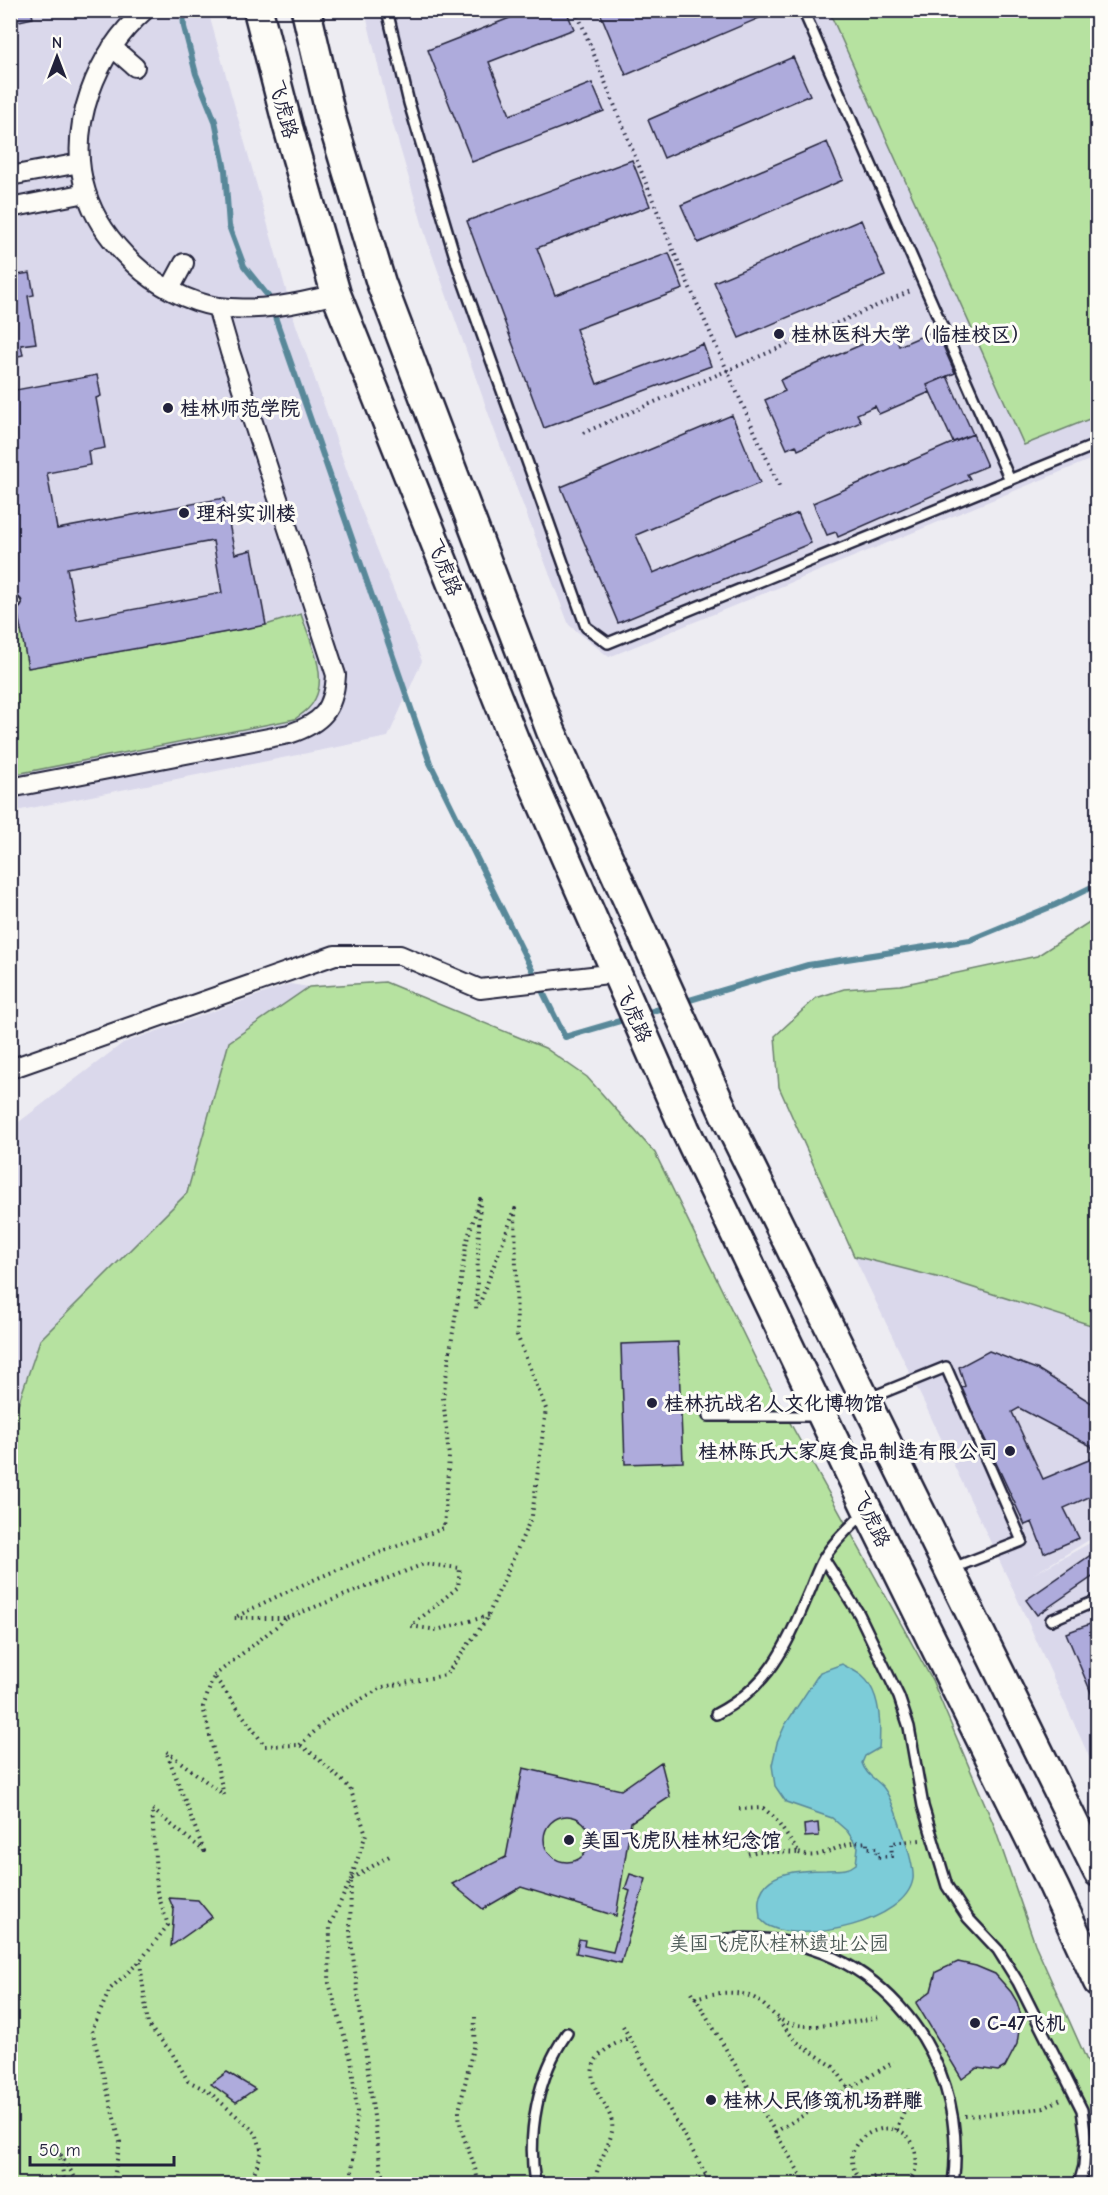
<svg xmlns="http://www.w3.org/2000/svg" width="1108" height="2195" font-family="'Comic Neue','LXGW WenKai TC',sans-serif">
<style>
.built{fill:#dad8eb}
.green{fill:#b6e2a0;stroke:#6c826e;stroke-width:1.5}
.water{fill:#7cccd8;stroke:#588899;stroke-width:1.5}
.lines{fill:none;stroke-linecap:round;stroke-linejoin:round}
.stream{stroke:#588899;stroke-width:6}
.building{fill:#aeabdc;stroke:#22223b;stroke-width:1.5;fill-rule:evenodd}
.lane-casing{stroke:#22223b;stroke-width:14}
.street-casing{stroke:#22223b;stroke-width:22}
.primary-casing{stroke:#22223b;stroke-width:33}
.path{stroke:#22223b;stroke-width:4;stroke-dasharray:1.5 4.5;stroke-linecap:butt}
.lane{stroke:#fdfcf7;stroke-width:9}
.street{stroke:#fdfcf7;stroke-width:18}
.primary{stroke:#fdfcf7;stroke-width:28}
.poi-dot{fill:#22223b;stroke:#fdfcf7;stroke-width:2}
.labels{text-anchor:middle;stroke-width:6;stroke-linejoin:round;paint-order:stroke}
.street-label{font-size:20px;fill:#22223b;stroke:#fdfcf7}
.poi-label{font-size:20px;font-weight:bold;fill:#22223b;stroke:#fdfcf7;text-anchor:start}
.park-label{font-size:20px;fill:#4e5c59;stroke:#fdfcf7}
</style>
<rect width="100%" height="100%" fill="#edecf2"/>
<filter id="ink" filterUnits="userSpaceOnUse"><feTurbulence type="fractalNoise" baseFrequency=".0167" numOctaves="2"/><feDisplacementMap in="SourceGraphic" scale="12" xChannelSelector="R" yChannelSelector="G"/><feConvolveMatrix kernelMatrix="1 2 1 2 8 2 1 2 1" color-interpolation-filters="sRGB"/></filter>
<g filter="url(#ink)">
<path class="built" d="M11,11H208L295,322L355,494L422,661L388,737L11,812Z
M365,11H1097V457L609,657L569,625L495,432L426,237L388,107Z
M290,984L309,987L229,1042L187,1193L40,1340L11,1425V1128L123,1043Z
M854,1256L952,1281L1097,1327V1535L1034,1574L1097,1539V1774L1012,1587Z"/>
<path class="green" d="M829,11H1097V416L1024,445Z
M301,614C309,639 328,674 315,699C311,708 303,713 295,719L11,775V633L22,631L29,668L266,625Z
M1097,917V1327L952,1281L854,1256L779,1087L775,1036L816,998L844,989L901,985L1037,956Z
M385,982L545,1048L587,1077L655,1153L762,1372L932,1680L993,1823L1035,1944L1097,2083V2184H11V1425L40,1340L187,1193L229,1042L309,987Z"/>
<path class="water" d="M842,1664C848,1668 856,1671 862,1676C881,1692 881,1725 879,1748L865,1756L862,1763C866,1775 875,1778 883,1787C893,1799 915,1864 913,1879C906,1922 805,1943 771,1927C767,1926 763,1921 760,1919C760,1913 758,1906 759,1900C763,1870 803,1870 826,1870C839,1869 846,1872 856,1864L858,1847L847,1831L832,1818L786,1802L775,1786L772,1765L777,1743L785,1725L820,1672Z"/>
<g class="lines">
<path class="stream" d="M183,10L184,27L196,74L215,121L225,170L229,226L244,266L268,296
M275,317L430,763L565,1037L630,1018
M683,1002L808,965L970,940L1055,905L1098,884
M642,1014L667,1007"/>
</g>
<path class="building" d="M10,10H31L33,18L10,23Z
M530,10H566L574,29L489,62L510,115L592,83L604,111L472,162L428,50Z
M599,10H778L626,75Z
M793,57L810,95L664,158L648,120Z
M827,142L843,180L698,243L681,205Z
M632,160L650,206L537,248L555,295L669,253L683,289L576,329L597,384L703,344L711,366L544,428L467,221Z
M861,220L885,276L739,338L714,282Z
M30,273L34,295L28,296L36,343L21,345L23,355L10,358V276Z
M936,330L955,373L927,385L930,392L879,414L875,406L857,414L861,422L798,450L796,445L787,449L765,400L785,391L780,380L893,331L899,346Z
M97,375L101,396L96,398L105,448L88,451L90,465L47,473L57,529L224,498L235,554L252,550L266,625L28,668L10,571V391ZM213,541L222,593L77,620L67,568Z
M947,376L973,434L953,442L927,385Z
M732,415L760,483L636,535L653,573L798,513L811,543L618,623L561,487Z
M973,434L987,466L967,474L970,479L838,537L836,532L827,535L813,503Z
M678,1342L683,1462L625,1464L621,1344Z
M989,1351L1039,1370L1098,1407V1493L1064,1508L1079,1538L1044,1553L1032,1522L1025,1525L961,1388L965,1386L959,1367ZM1019,1408L1091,1446L1096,1457L1043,1479L1012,1412Z
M1098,1550V1573L1037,1615L1026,1600Z
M1098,1621V1709L1066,1633Z
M661,1762L670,1797L631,1822L616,1916L521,1887L483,1909L452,1884L506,1857L523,1768L621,1790Z
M544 1839a23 23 0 1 1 46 0a23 23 0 1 1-46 0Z
M818,1823L819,1836L805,1837L804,1825Z
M630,1874L646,1879L621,1963L576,1953L579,1939L585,1940L584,1946L613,1952L630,1891L625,1889Z
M169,1898L198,1900L212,1917L171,1946L174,1910Z
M958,1962L976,1966L995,1974L1011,1992L1017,2002L1021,2016L1017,2044L1005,2067L998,2071L977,2068L962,2079L916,2003L931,1991L936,1972Z
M227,2072L255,2089L236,2102L211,2084Z"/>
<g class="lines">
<g class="lane-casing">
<path id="lane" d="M387,10L409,103L458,267L586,627L608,643L1098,444
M803,10L1010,480
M10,604L16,603
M867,1399L946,1367L1022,1541L953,1568
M708,1416H817
M824,1559L859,1614L899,1697L909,1727L923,1806L947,1886L968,1918L998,1950L1018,1982L1082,2110L1086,2139L1084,2166L1079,2184
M1051,1620L1098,1600
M716,1714C769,1686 785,1649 807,1597C813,1584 817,1570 824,1558C834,1541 850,1527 864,1513
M726,1939C866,1927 972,2048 953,2184
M535,2184C527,2133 537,2076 567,2033"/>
</g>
<g class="street-casing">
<path id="street" d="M145,10C96,53 66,128 86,192C94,219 114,245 134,264C156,285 188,302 218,307C258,312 297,304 336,294
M112,47L135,67
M10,176L80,163
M10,208L86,193
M170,289L184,263
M10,788L289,734C322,723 334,710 336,675L230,352L217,307
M10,1069L335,955H400L480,989L617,973"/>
</g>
<g class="primary-casing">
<path id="primary" d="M258,10L288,127L336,294L515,742L685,1129L867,1509L1054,1887L1098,1982
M306,10L331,117L381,283L551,731L725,1115L1098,1872"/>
</g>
<path class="path" d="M576,10L673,250L780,488
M583,433L913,290
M287,1618L424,1564L460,1568L458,1587L411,1626L437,1630L488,1616
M214,1676L287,1618H234C302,1582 373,1555 444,1528L449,1457L443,1397L467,1240L480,1199L476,1312
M300,1745L330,1717L383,1687L446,1675L486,1620L532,1516L546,1409L517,1335L515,1209L478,1308
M739,1809L763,1808L774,1817L799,1853L759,1851L746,1854
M799,1853C817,1861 834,1847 852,1843C856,1842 862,1843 867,1842V1848H877L878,1857L892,1856L891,1843L920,1840
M351,1882L350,1933L381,2170L389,2184
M140,1962L148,2025L172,2053L188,2081L208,2091L256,2133L262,2152L250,2184
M692,1992L806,2184
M695,1998C713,1993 736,1989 754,1998C767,2005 773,2018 788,2023C813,2031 855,2021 880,2017
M475,2017L474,2043L459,2111C459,2137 476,2159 478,2184
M778,2020L797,2042L834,2067L849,2089
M623,2026L711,2184
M965,2116L993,2114L1044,2108L1063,2098
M896,2130L908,2102L911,2087
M775,2132L894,2062
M65,2184L59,2152L79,2184
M113,2184L120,2142L92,2030L110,1989L140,1961L168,1925L157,1891L152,1809L204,1851L166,1751L224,1795L203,1707L214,1676L265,1746L300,1745L314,1755L350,1788L366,1834L351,1879L391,1855
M351,2184L357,2111L351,2060L329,1983L330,1925L351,1879
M596,2184C594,2167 609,2149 612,2131C614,2118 606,2108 600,2097C581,2064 600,2049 629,2038
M688,2184L706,2175
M863,2184C871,2175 882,2174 889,2184
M864,2184C820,2138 910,2101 916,2156C918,2167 914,2178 905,2184"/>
<use href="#lane" class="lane"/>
<use href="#street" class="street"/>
<use href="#primary" class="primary"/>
</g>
</g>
<g class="poi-dot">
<circle cx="779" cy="334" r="6"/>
<circle cx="168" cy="408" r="6"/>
<circle cx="184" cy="513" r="6"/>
<circle cx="652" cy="1403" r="6"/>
<circle cx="1010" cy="1451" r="6"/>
<circle cx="569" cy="1840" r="6"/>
<circle cx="975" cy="2023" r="6"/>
<circle cx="711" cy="2100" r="6"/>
</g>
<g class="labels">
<g class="street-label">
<text transform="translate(284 109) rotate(75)" y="7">飞虎路</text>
<text transform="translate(445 567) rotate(68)" y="7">飞虎路</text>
<text transform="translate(634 1014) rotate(66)" y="7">飞虎路</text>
<text transform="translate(872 1519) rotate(64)" y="7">飞虎路</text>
</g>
<g class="poi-label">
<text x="791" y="341">桂林医科大学（临桂校区）</text>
<text x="180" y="415">桂林师范学院</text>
<text x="196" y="520">理科实训楼</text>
<text x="664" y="1410">桂林抗战名人文化博物馆</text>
<text x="998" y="1458" text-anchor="end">桂林陈氏大家庭食品制造有限公司</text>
<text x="581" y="1847">美国飞虎队桂林纪念馆</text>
<text x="987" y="2030">C-47飞机</text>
<text x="723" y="2107">桂林人民修筑机场群雕</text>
</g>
<g class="park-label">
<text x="779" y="1950">美国飞虎队桂林遗址公园</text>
</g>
</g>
<rect width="1108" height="2195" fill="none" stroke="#fdfcf7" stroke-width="36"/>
<rect x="18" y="18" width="1072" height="2159" fill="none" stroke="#22223b" stroke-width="2" filter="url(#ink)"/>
<g transform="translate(57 57)" stroke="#fdfcf7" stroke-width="4.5" paint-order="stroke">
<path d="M0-4.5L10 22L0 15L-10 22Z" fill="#22223b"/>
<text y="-9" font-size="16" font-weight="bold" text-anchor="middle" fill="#22223b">N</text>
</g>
<path d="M30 2156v9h144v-9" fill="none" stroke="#22223b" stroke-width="3"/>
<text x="39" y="2156" font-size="18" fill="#22223b" stroke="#fdfcf7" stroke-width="4.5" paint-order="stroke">50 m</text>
</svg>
